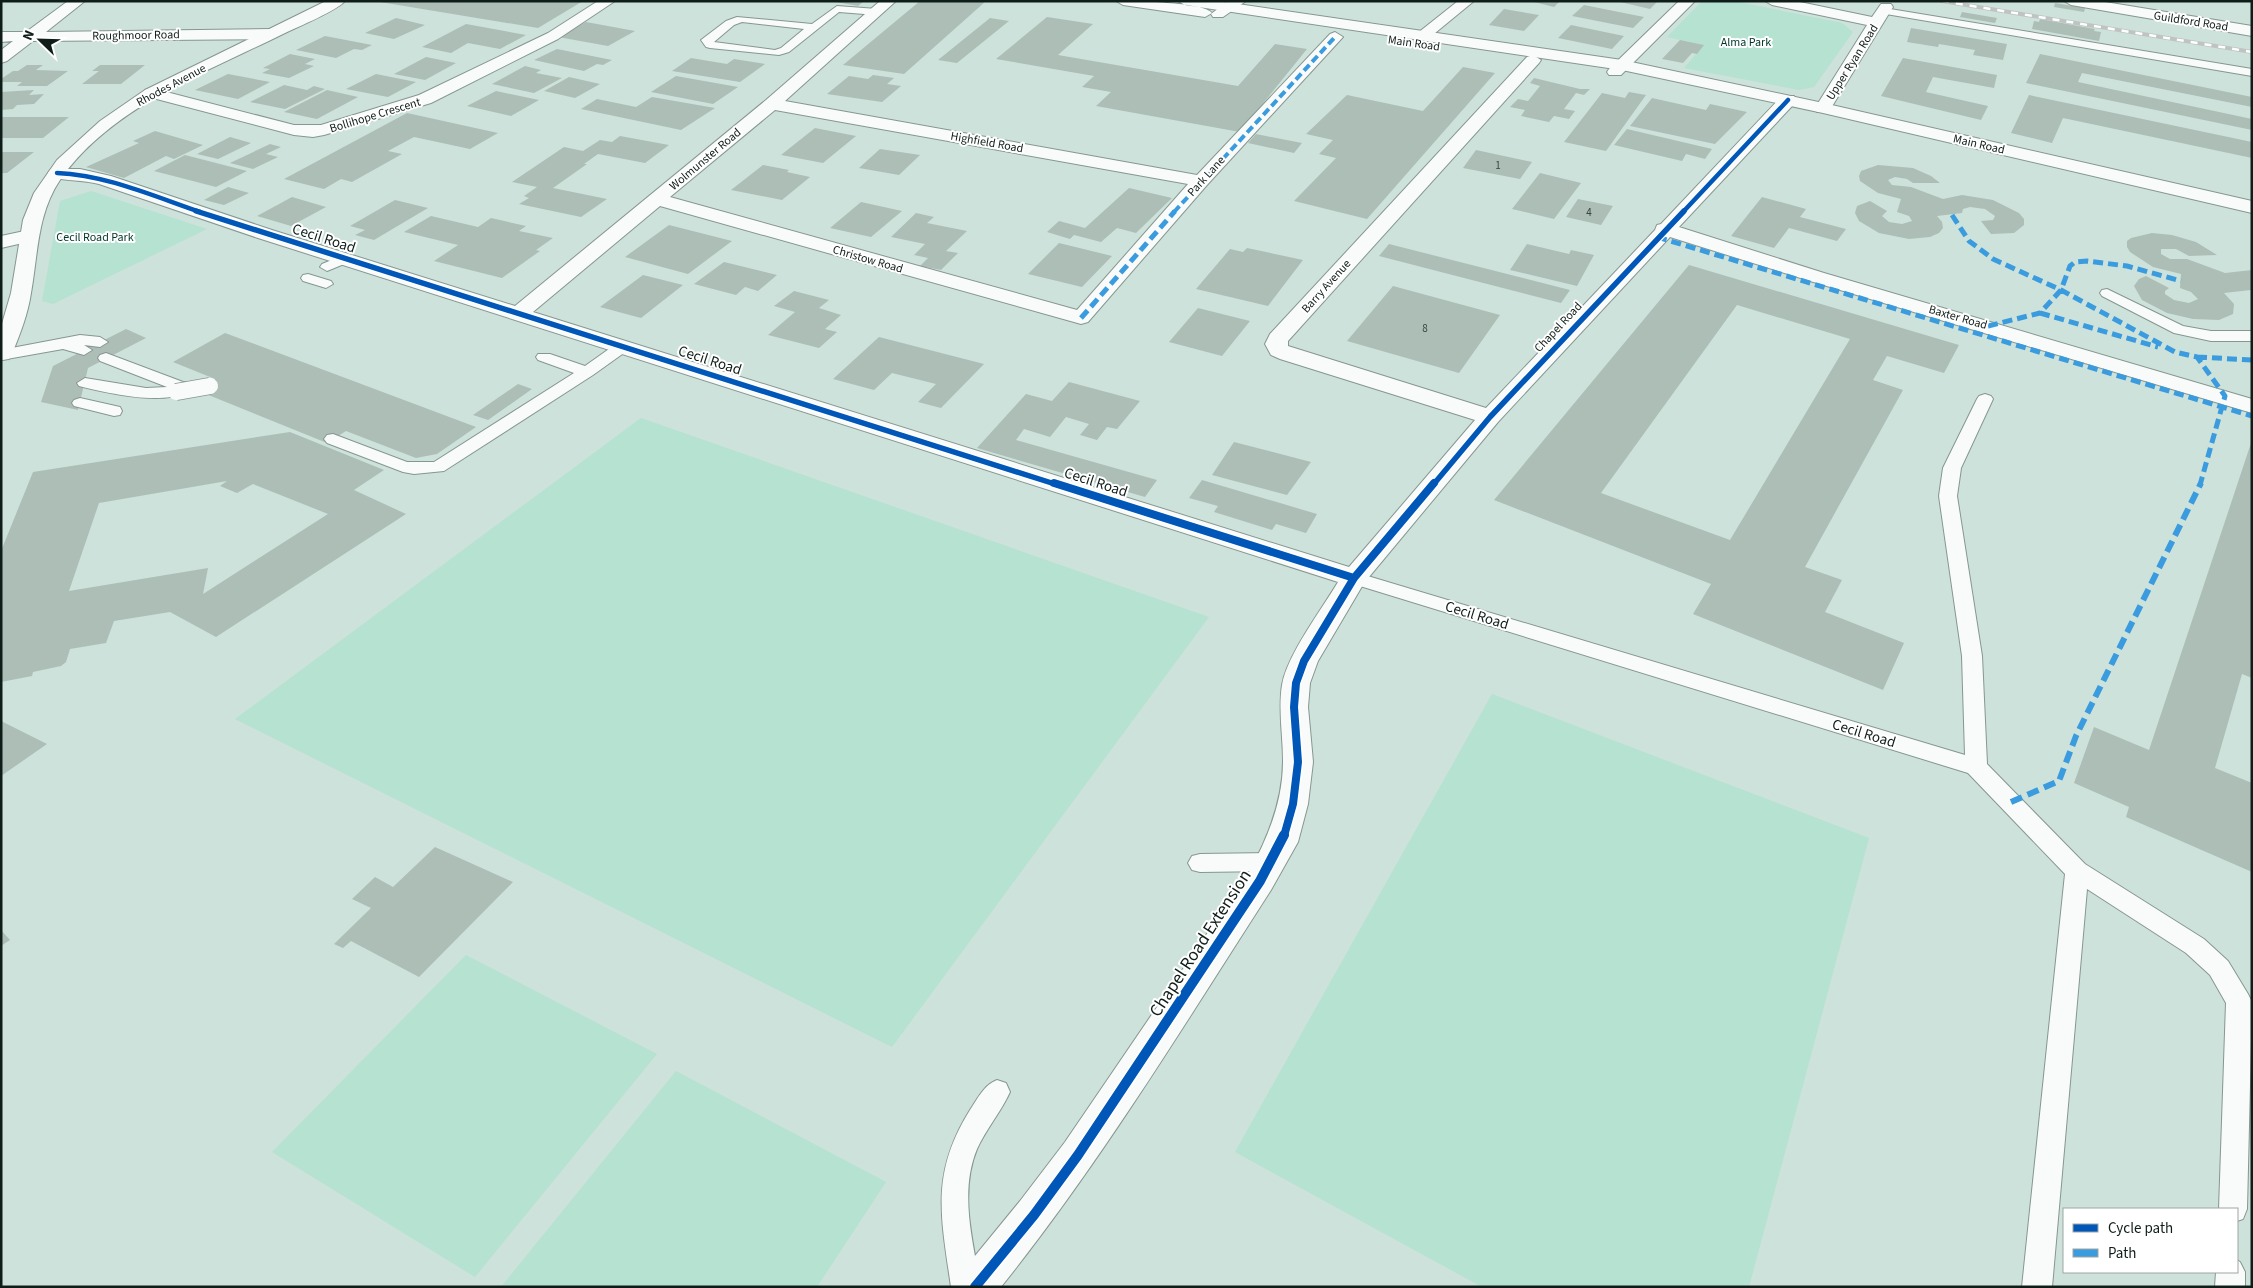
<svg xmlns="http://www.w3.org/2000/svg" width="2253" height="1288" font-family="'Source Sans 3',sans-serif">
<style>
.green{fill:#b5e2d1}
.building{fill:#adbeb7;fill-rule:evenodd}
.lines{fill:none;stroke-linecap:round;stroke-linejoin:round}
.lane-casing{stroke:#869690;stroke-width:2}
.street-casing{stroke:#869690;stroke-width:2}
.secondary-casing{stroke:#869690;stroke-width:2}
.lane{fill:#f8fbf9;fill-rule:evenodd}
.street{fill:#f8fbf9;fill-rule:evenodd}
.secondary{fill:#f8fbf9;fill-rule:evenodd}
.rail-casing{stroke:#bfc4c2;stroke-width:4}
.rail{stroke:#fff;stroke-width:2.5;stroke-dasharray:7;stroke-linecap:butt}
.lane-bridge-casing{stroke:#869690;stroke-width:18;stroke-linecap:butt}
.lane-bridge{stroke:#f8fbf9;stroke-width:16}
.quiet-far2{stroke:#3a9bdf;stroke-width:4;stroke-dasharray:8 4;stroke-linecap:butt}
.quiet-far1{stroke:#3a9bdf;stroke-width:5;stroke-dasharray:10 5;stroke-linecap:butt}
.quiet{stroke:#3a9bdf;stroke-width:6;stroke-dasharray:12 6;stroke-linecap:butt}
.cycleway-far3-casing{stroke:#fff;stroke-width:6}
.cycleway-far2-casing{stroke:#fff;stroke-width:8}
.cycleway-far1-casing{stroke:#fff;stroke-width:11}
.cycleway-casing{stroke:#fff;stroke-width:13}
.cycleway-far3{stroke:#0057b8;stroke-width:4.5}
.cycleway-far2{stroke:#0057b8;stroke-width:5.5}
.cycleway-far1{stroke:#0057b8;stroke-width:8}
.cycleway{stroke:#0057b8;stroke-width:10}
.labels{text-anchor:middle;stroke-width:4;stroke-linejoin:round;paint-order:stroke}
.far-number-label{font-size:11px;fill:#364540}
.far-street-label{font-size:12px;fill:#0f1d18;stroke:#fff}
.far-park-label{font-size:12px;fill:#013527;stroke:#fff}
.street-label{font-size:15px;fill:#0f1d18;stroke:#fff}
.near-street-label{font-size:18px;fill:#0f1d18;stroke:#fff}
</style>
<rect width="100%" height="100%" fill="#cde2da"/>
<path class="green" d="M1702,1H1734L1842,23L1853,32L1814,87L1799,90L1684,68L1704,45L1667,37Z
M91,191L207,229L53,304L42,301L60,201Z
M641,418L1209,617L892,1047L235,719Z
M1492,694L1869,838L1749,1287H1482L1235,1152Z
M466,955L657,1054L475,1277L272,1152Z
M676,1071L886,1182L817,1287H501Z"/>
<path class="building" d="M374,1H583L538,28Z
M831,1H864L858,6Z
M920,1H986L904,74L843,65Z
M1530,1H1560L1554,7Z
M1616,1H1658L1650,9Z
M2055,3L2085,8L2084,12L2054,7Z
M1584,5L1644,17L1633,28L1572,16Z
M1504,9L1539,15L1524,31L1489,25Z
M1962,12L1997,18L1995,23L1960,17Z
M1047,17L1093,24L1058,55L1238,86L1275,44L1307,49L1240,132L1096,106L1111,92L1082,87L1094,76L996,59Z
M396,18L425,25L394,39L365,33Z
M990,18L1009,21L957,63L938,60Z
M2040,19L2095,29L2094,31L2101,32L2099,41L2032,29L2034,21L2039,22Z
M586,22L635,31L608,46L558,37Z
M466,24L526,35L500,49L468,43L451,53L422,47Z
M1571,25L1624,36L1612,49L1558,38Z
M1911,28L2007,44L2003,60L1973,55L1975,50L1939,44L1938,47L1907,42Z
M325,36L372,45L362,50L354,49L336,58L296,50Z
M1680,40L1704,45L1697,54L1692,53L1683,63L1662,59Z
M557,49L612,60L603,65L597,64L584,71L534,60Z
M290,54L315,59L305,64L314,66L289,78L262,73L270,69L263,68Z
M2040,54L2252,97V107L2082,73L2078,82L2252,119V130L2026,83Z
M426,57L456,63L425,80L394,74Z
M691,58L727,64L734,59L765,64L740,82L672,71Z
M1903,58L1997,75L1994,88L1933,77L1926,92L1988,106L1981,120L1881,96Z
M27,65H43L36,70L68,71L47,86H17L22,82H1V79L13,71H18Z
M100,65H145L121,84H82L99,71H92Z
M525,66L541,70L536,73L562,78L534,93L492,84Z
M1463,67L1495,73L1367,219L1294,201L1336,158L1319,154L1333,140L1306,134L1347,95L1423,111Z
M228,74L270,82L238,99L195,90Z
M376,74L416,82L388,97L346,89Z
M873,75L894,78L887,84L901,86L882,102L827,94L849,76L868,79Z
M676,76L738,87L713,104L651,92Z
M569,77L600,84L575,98L544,91Z
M1534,78L1580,89H1590L1584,95L1576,93L1564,109L1575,111L1569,119L1554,116L1549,122L1521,116L1525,110L1510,107L1518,99L1528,101L1540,86L1530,83Z
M284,85L307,90L314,86L325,89L285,109L250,102Z
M34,90L29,95L44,94L34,104L17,105L13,109L1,110V92Z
M327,90L358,97L317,119L284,112Z
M496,91L539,100L511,116L467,106Z
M1629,92L1646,95L1606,151L1564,142L1602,93L1625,98Z
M2029,95L2252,142V158L2063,118L2052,143L2011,133Z
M652,97L715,108L681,130L581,109L597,99L636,107Z
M1652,98L1706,110L1710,104L1747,112L1715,144L1630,126Z
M407,113L498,133L470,149L414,137L388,151L402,154L352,182L341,179L324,189L284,179Z
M1,117H69L43,138H1Z
M815,128L856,136L823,163L781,155Z
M1627,129L1712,149L1705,159L1686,154L1682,161L1614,145Z
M155,131L203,145L174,159L166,156L124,178L86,167L139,143L133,141Z
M1256,134L1302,143L1294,153L1248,143Z
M620,136L669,145L645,163L598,154L584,164H587L553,188L607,199L581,217L519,204L529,198L524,196L537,187L512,182L564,147L583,151L600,140L612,142Z
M230,137L251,143L218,159L197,154Z
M270,144L281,147L266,154L278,157L253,169L230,163Z
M880,149L920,155L899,175L859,168Z
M1476,150L1532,162L1520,179L1463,168Z
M1,152H34L7,173H1Z
M185,155L247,171L216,187L154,171Z
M763,165L789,170L787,172L810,177L782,200L731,190Z
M1878,165L1913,168L1931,176L1940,183H1913L1907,179L1895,177L1888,180L1892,185L1911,187L1943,199L1962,195L1993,200L2019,213L2024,219V225L2014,233L1991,234L1981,221L1993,220L1995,216L1985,209L1970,207L1963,209L1962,213L1937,216L1942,222L1943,228L1939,233L1930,237L1909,239L1879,233L1859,221L1855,213L1857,206L1870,201L1887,211L1882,216L1889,222L1902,224L1912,221L1909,216L1897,212L1901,199L1878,193L1860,181L1859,176L1861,171Z
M1540,173L1581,183L1554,219L1512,209Z
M228,187L249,193L224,205L204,200Z
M1129,188L1172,198L1136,233L1117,228L1101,242L1074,235L1070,239L1047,232L1059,221L1085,228Z
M292,197L326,207L291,226L257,216Z
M1762,197L1806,209L1800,217L1846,229L1837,241L1789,228L1774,248L1731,236Z
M1578,199L1613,206L1601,225L1566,217Z
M395,200L428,208L374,240L355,235L365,230L350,226Z
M861,202L902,211L871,237L830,228Z
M916,213L934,217L927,223L967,231L946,251L958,253L941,270L920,266L928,258L914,255L925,244L891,237Z
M431,216L478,227L491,218L526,226L519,231L553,238L536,250L540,251L502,278L434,261L458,245L404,232Z
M669,225L732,241L688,274L625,257Z
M2152,233L2172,235L2196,242L2217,255L2189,256L2176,249H2161V254L2170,259H2187L2225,273L2252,270L2251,290L2224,293L2234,304L2233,314L2219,320L2193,319L2167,313L2142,300L2134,286L2139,279L2146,276L2169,288L2165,291V294L2174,300L2189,303L2198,299L2191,292L2180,288L2181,274L2153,267L2130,252L2127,247V241L2131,238Z
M1059,243L1112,256L1082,287L1028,274Z
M1389,244L1570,290L1561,303L1379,256Z
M1527,244L1569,254L1571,250L1594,255L1577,286L1510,270Z
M1247,248L1303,260L1268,306L1196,289L1230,249L1243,252Z
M724,262L777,275L758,291L745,287L736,295L694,284Z
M1689,265L1959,345L1944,373L1887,356L1873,380L1903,390L1805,567L1842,580L1825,612L1904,643L1883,690L1693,614L1711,584L1494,500ZM1737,305L1850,339L1730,540L1601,493Z
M643,275L683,285L641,318L600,307Z
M1393,286L1500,315L1459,373L1347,341Z
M794,291L829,300L819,308L841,315L825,329L837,332L819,348L768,335L795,312L774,306Z
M1198,308L1250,321L1222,356L1169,342Z
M126,329L146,338L88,368L78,410L41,402L53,366Z
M225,333L476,427L437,454L416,458L346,431L327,443L206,394L215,379L173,362Z
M879,337L984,364L941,408L918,402L936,384L892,373L874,390L833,379Z
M1069,382L1140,401L1117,429L1107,427L1097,440L1080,435L1089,424L1066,417L1050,437L1024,429L1016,440L1157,480L1145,497L977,448L1026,394L1052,401Z
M518,384L532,389L488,420L473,415Z
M290,432L384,470L354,490L406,514L216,637L170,612L114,621L106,643L70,649L66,662L61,666L33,672L32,676L1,682V551L33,472ZM227,481L220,486L237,493L253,484L328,514L203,594L208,568L69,591L99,503Z
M2252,440V678L2242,674L2215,768L2252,783V872L2126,817L2129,807L2074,783L2094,727L2149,750Z
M1234,442L1311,462L1287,495L1212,475Z
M1202,480L1317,514L1306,533L1276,524L1272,530L1214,512L1218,506L1189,498Z
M1,721L47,744L1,776Z
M435,847L513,882L419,977L351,941L343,948L334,944L371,908L352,899L375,877L393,887Z
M1,930L10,940L1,946Z"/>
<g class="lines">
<g class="lane-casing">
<path id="lane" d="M837,6L877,9L882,12L877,15L839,12L789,52L779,55L710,48L706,47L701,40L726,21L737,17L812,24ZM742,22L804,29L781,48L775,50L714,42L734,25Z
M1884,8L2252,69V76L1880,13L1879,11Z
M344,255L349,256L351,259L349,262L327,271L320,267L322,264Z
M308,274L331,281L333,284L326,288L303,281L301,278L303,275Z
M2107,289L2183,326L2211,331H2252V341H2211L2174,333L2102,296L2100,293L2102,290Z
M80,335L100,337L108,342L100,347L84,345L92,350L84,355L63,349L1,360V350Z
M622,342L630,347L628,350L593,375L444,471L414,474L403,472L327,443L324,439L327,435L333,434L407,462H434L574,373L538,360L536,357L538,354H550L585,366L616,344Z
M106,353L183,382L207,386L209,389C202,399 192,389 184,393C159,405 107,393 79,386L77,383L85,378L146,388L167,387L100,361L98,358L100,355Z
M1985,394L1991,396L1993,399L1961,468L1957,496L1982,656L1987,764L2085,864L2204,939L2228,961L2248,994L2252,1002L2247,1209L2243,1219L2237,1221V1209H2219L2226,1003L2210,975L2186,953L2087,889L2052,1287H2022L2065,874L1968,773L1347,582L1344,578L1347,574L1354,572L1361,574L1965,755L1962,656L1939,496L1943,468L1977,399L1979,396Z
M80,398L120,407L122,411L120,415L114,416L74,406L72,403L74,400Z
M1271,853L1279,855L1283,862L1279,869L1271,871L1200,872L1192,870L1188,863L1192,856L1200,854Z
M997,1080L1006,1083L1010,1092C1001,1112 986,1129 977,1149C959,1192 973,1243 981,1287H951C941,1217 930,1174 970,1110C978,1098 984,1085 997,1080Z
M2237,1260L2240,1262L2245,1272V1287H2215L2216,1272H2237Z"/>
</g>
<g class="street-casing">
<path id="street" d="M68,1H85L46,32L271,29L279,34L271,39L33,41L7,61L1,63V50L13,41L1,42V32H26Z
M598,1H615L558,39L431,103L324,135L313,137L294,135L145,96L143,93L145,90L151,88L294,125H321L419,95L548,33Z
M880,1H896L785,101L1197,175L1330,34L1335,32L1343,37L1207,185L1088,322L1081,324L1074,322L660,206L533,312L1349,567L1475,420L1280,359L1271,355L1265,344L1270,334L1527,57L1533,55L1541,60L1539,63L1288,341V346L1486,408L1655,230L1657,225L1661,224L1782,96H1794L1796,100L1794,104L1679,227L1824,273L2252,399V413L1810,281L1670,237L1498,422L1364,583L1318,661L1310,683L1308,707L1313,762L1308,804L1298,842L1271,890C1184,1025 1101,1162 1001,1287H955L961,1273L1020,1201L1065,1142L1249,872C1268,838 1283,801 1283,761C1283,735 1278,710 1282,685C1287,655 1322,609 1338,582L258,238L99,184C83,180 66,181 51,177L48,173L51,169H80L111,176L272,230L515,306L766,100ZM775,110L1188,184L1077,310L670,197Z
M1228,1H1246L1223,17H1213L1211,14Z
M1458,1H1474L1429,38H1419L1416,35L1419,32Z
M1679,1H1695L1621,75H1609L1607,72L1609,69Z
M1765,1H1795L1872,17L1881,4H1891L1893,7L1831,108L1829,112H1817L1815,108L1867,25L1772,5Z
M2064,1H2099L2252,26V36L2071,5Z
M29,230L36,232L39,236L36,240L1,248V236Z"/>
</g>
<g class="secondary-casing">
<path id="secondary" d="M326,1H345C338,10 298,27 285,33C209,71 110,107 60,180C37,214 38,254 31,293C28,314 20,334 12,354L9,359L1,360V327L11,293L23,220L34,193L57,160L100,121L145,90Z
M1116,1C1132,1 1204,2 1212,13L1205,17L1123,5Z
M1178,1H1217L1622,60L1823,103L2252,201V213L1823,113L1622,70L1185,5Z"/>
</g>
<use href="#lane" class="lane"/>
<use href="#street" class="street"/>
<use href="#secondary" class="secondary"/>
<g class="rail-casing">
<path id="rail" d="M1942,1L2252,52"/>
</g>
<use href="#rail" class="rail"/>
<g class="lane-bridge-casing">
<path id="lane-bridge" d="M176,392L210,386"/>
</g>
<use href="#lane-bridge" class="lane-bridge"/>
<path class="quiet-far2" d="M1174,212L1335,37"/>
<path class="quiet-far1" d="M1952,215L1969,241L1993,259L2061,290L2175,352L2197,357L2225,396L2200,485
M1657,237L2252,416
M2040,313L2158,347
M1081,318L1175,211
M1988,326L2040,313L2061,290L2070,266L2075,262L2087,261L2127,266L2181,281
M2197,357L2252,360"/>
<path class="quiet" d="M2011,802L2059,781L2076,736L2201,483"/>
<g class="cycleway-far3-casing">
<path id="cycleway-far3" d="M57,173C106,175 153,196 200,212
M1683,212L1788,100"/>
</g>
<g class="cycleway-far2-casing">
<path id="cycleway-far2" d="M196,211L1058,485
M1433,485L1490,417L1684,211"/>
</g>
<g class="cycleway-far1-casing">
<path id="cycleway-far1" d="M1054,483L1354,578
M1284,836L1293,804L1298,762L1294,707L1296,683L1304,661L1354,578L1434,483"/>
</g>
<g class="cycleway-casing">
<path id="cycleway" d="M975,1287L1034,1215L1078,1155L1260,881L1284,835"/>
</g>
<use href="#cycleway-far3" class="cycleway-far3"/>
<use href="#cycleway-far2" class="cycleway-far2"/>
<use href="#cycleway-far1" class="cycleway-far1"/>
<use href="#cycleway" class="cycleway"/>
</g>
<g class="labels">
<g class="far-number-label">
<text x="1498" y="169">1</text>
<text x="1589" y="216">4</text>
<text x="1425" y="332">8</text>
</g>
<g class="far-street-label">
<text transform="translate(2191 21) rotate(9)" y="4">Guildford Road</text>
<text transform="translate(136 35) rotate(-1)" y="4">Roughmoor Road</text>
<text transform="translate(1414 43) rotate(8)" y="4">Main Road</text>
<text transform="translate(1852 62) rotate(-58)" y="4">Upper Ryan Road</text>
<text transform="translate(171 85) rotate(-28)" y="4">Rhodes Avenue</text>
<text transform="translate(375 115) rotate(-17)" y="4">Bollihope Crescent</text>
<text transform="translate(987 142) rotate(10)" y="4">Highfield Road</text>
<text transform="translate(1979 144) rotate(13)" y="4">Main Road</text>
<text transform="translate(705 159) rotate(-40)" y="4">Wolmunster Road</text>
<text transform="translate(1206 176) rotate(-48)" y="4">Park Lane</text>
<text transform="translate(868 259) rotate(16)" y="4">Christow Road</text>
<text transform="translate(1326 286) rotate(-48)" y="4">Barry Avenue</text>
<text transform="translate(1958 317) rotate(16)" y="4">Baxter Road</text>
<text transform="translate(1558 327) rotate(-47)" y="4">Chapel Road</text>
</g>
<g class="far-park-label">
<text x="1746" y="46">Alma Park</text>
<text x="95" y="241">Cecil Road Park</text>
</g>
<g class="street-label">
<text transform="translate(324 238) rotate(18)" y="5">Cecil Road</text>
<text transform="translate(710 360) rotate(18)" y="5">Cecil Road</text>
<text transform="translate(1096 482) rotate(18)" y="5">Cecil Road</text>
<text transform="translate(1477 615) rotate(17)" y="5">Cecil Road</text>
<text transform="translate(1864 733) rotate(17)" y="5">Cecil Road</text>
</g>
<g class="near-street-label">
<text transform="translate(1200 943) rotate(-57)" y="6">Chapel Road Extension</text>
</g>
</g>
<rect width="2253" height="1288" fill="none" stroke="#0f1d18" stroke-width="5"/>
<rect x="2063" y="1208" width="175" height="65" fill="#ffffff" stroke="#9fa5a3"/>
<rect x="2073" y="1224" width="25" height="8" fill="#0057b8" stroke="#9fa5a3"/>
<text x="2108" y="1233" font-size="15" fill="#0f1d18">Cycle path</text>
<rect x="2073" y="1249" width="25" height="8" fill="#3a9bdf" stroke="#9fa5a3"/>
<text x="2108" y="1258" font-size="15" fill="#0f1d18">Path</text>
<g transform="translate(40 40) rotate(293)" stroke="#ffffff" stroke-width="4" paint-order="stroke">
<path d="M0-4L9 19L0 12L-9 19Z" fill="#0f1d18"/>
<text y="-8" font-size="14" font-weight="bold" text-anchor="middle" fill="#0f1d18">N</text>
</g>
</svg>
